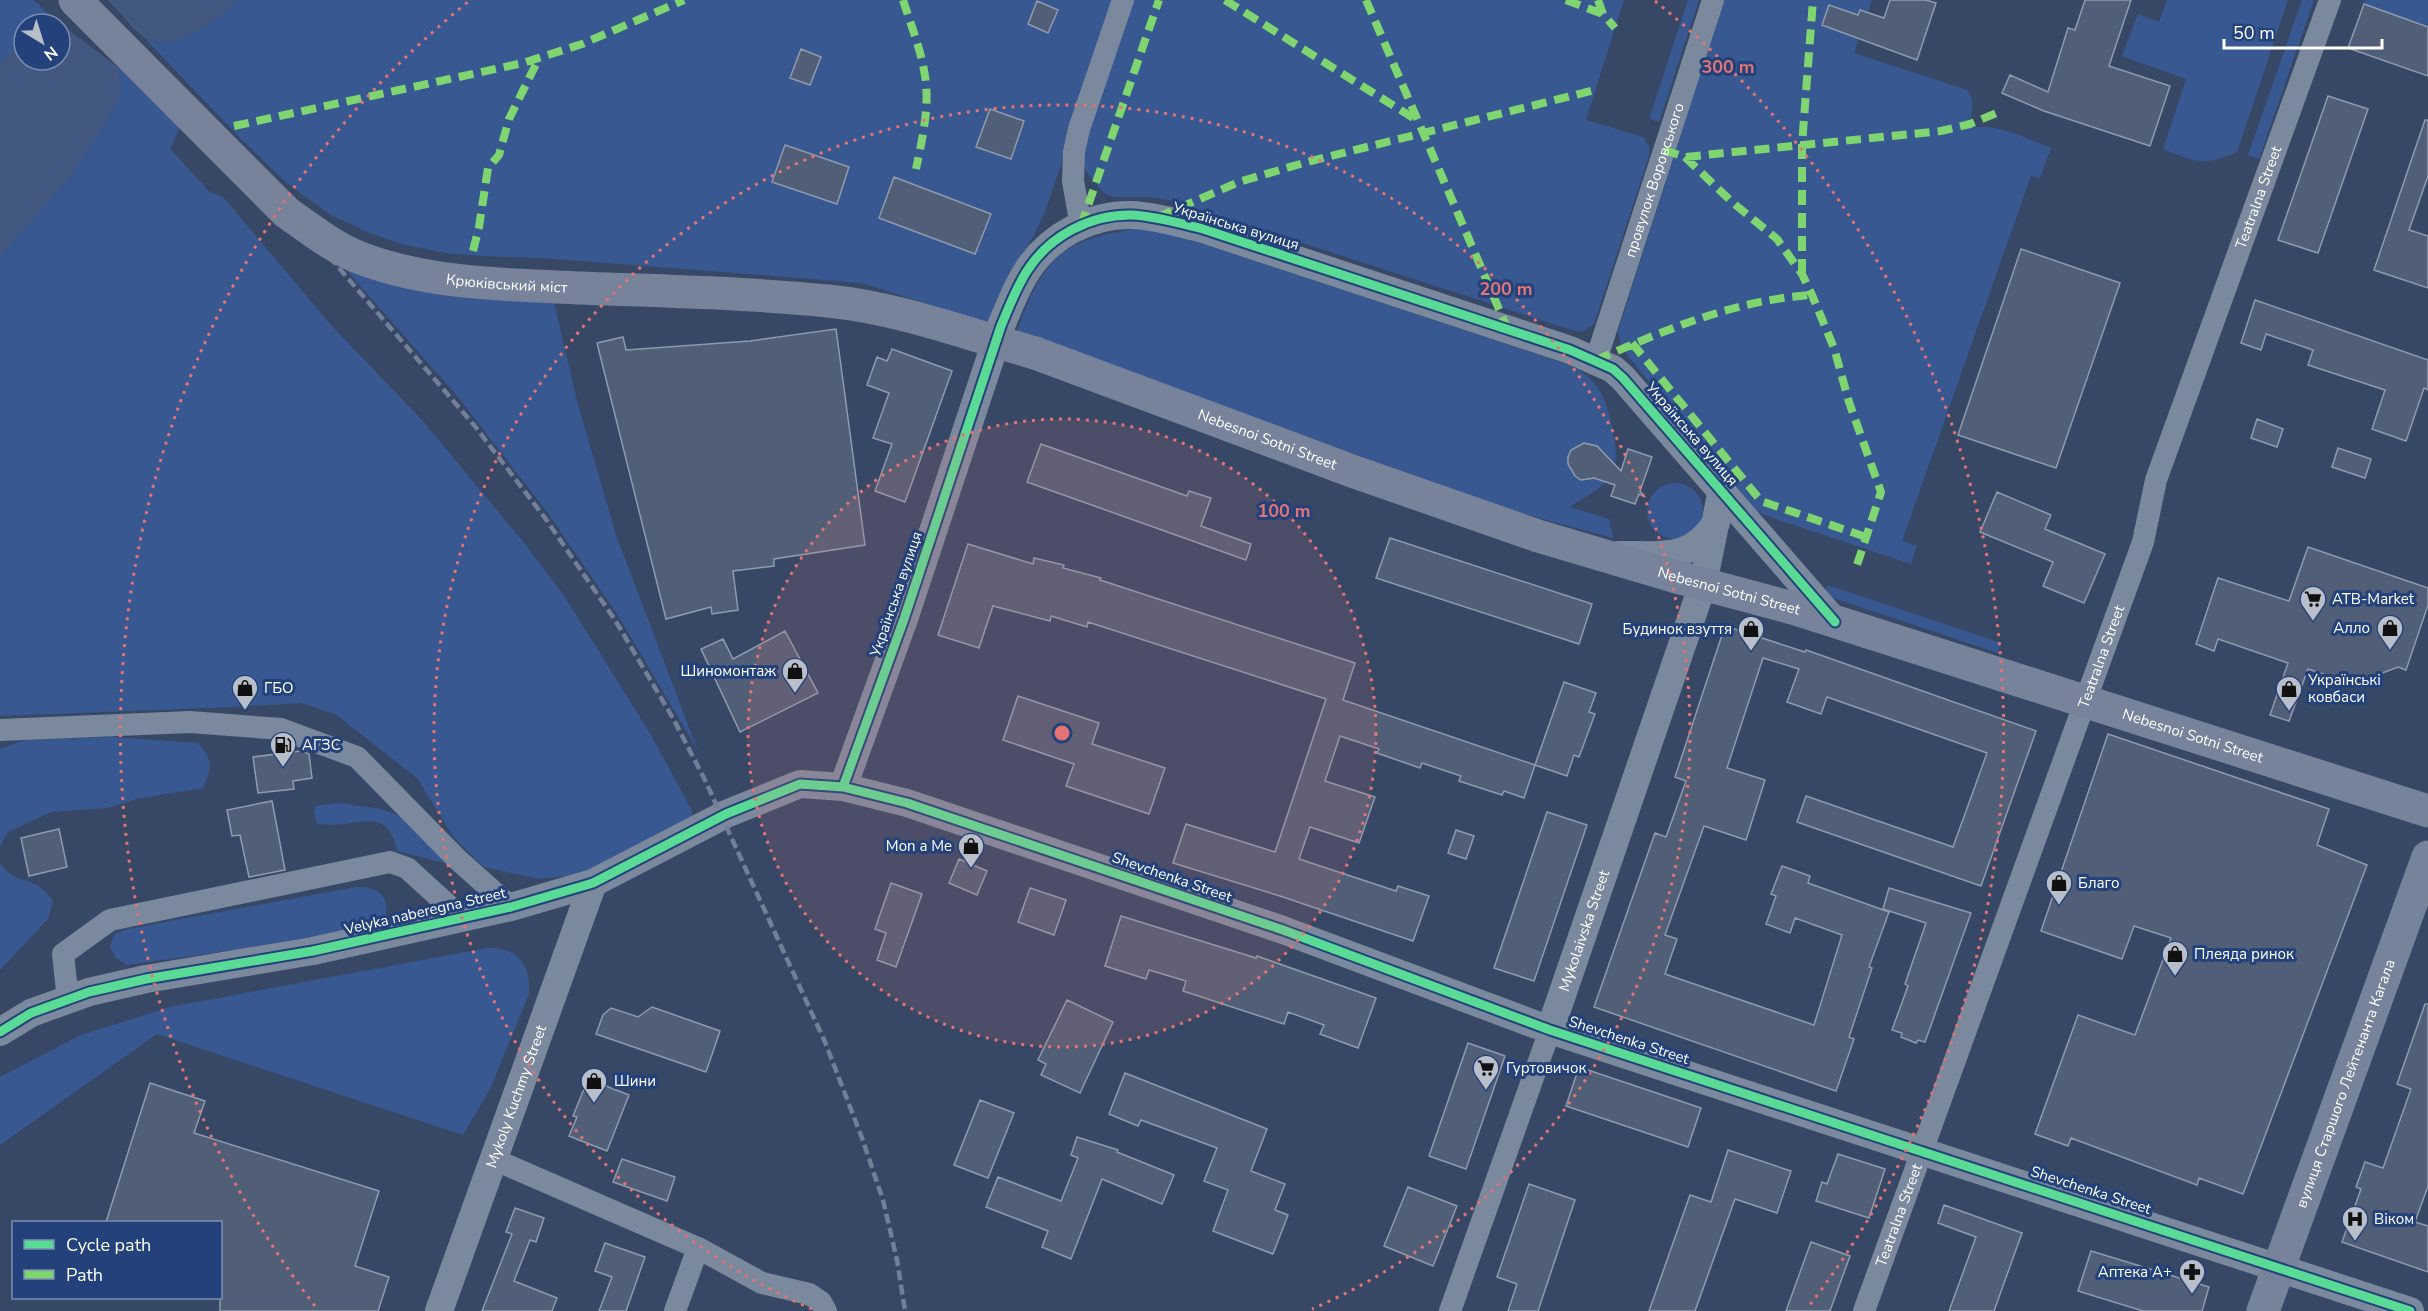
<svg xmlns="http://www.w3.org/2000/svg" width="2428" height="1311" font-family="'Nunito Sans',sans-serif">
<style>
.green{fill:#375891}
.water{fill:#425881}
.building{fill:#505e77;stroke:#8f9aad;stroke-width:1.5}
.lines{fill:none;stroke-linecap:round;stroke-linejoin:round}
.minor{stroke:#7b899e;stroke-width:22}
.tertiary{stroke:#7b899e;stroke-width:28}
.trunk{stroke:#76839a;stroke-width:33}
.rail{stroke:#737f96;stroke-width:4.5;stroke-dasharray:10 4.5;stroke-linecap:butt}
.trunk-bridge{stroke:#76839a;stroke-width:33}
.quiet{stroke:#7fd670;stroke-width:8;stroke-dasharray:15 8;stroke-linecap:butt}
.cycleway-casing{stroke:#23427b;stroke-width:13}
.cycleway{stroke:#5adb95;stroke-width:9}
.ring{fill:none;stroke:#e47373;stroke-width:3;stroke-dasharray:3 6}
.labels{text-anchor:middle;stroke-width:6;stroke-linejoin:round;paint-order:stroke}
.street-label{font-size:15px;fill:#fff;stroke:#23427b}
.poi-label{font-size:15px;fill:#fff;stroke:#23427b;text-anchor:start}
.centre{fill:#e47373;stroke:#23427b;stroke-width:3}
.ring-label{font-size:18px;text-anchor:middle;font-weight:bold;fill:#e47373;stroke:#23427b;stroke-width:6;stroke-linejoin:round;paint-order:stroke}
</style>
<rect width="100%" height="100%" fill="#374867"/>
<path class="green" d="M0,0H34L51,17L119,68L180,127L170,149L210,192L223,197L331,325L422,420L521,539L565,597L651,735L692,811L694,822L598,872L539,879L484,867L454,838L417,778L335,714L301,703L231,707L0,716V245L65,148L60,24H24V56L0,100Z
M108,0H1116L1045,212L1033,237L1020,258L989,323L861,283L543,258L483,256L445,253L404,245L370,233L331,215L289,185L243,141Z
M1131,0H1624L1586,120L1643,137L1649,146V156L1594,324L1582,332L1575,331L1169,200L1150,197H1113L1104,193L1087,173L1082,160L1086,132Z
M1688,0H1699L1659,122L1649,119Z
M1724,0H1872L1854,53L1967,90C1977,103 1970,113 1970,128C1998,123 2025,138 2051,148L2040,178L2031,176L1902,541L1917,546L1911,564L1764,515L1752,507L1622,349L1618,331Z
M2167,0H2288L2237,152C2201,167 2198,162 2163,149L2186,79L2122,56L2138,14L2159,22Z
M2302,0H2314L2259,159L2248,155Z
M2366,0H2428V27L2364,4Z
M1135,229L1160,231L1221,249L1566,364C1601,378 1608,403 1614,437C1616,452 1618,463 1610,477C1603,488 1581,499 1570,507L1609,519L1613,538L1524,514L1016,334C1041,263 1058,240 1135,229Z
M333,255L552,294L577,401L616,535L698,751L619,617L550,516L458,397Z
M1647 511a28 28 0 1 1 56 0a28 28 0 1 1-56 0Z
M1827,585L2001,643L1998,653L1824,595Z
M112,737L198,743C213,759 212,768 203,788L136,799L108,808L51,812L8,832L0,847V749L25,740Z
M339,803L381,809L402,817L445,861V863L397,851C387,800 352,832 317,823L314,813L315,806Z
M0,862C12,883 26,877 40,887C45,890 49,896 53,901L48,919L0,970Z
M356,887C378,886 391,896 385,919L375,926L248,948L127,965L116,958L110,947L114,935L127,929Z
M487,948C518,948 531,964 529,994L490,1089L463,1135L157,1034L0,1145V1077L81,1035L170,1007Z"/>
<path class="water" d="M108,0H238C219,19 173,56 144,37C131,28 119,11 108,0Z
M51,17L119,68L120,96L106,122L72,174L0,257V62L24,41V60H60V24H43Z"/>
<path class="building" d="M1890,0H1926L1936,3L1917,60L1822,25L1829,5L1858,15L1860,10L1884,18Z
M2085,0H2131L2109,66L2170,86L2150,146L2044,111L2002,93L2010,75L2048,92L2068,28L2075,30Z
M1037,1L1058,10L1048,33L1028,24Z
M2364,4L2428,27V76L2348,48Z
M801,49L821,57L810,85L790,78Z
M2328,96L2368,109L2318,253L2278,240Z
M990,109L1024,121L1011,159L976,147Z
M2425,120H2428V176L2409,230L2428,236V288L2374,270Z
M785,145L849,167L837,204L772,182Z
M894,177L991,214L975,254L879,218Z
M2021,249L2120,283L2056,468L1958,435Z
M2255,300L2428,360V390L2424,388L2406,441L2372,429L2385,390L2308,365L2313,350L2266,334L2261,350L2241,343Z
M836,329L865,545L774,559V566L733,571L738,610L712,614L711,607L666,619L597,343L623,337L626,350L750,341Z
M892,349L952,371L905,502L875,491L892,444L873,438L889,393L867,385L877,357L887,361Z
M2257,419L2283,429L2277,447L2251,438Z
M1584,443L1597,446L1621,471L1628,449L1652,457L1640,491L1644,496L1639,494L1635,504L1611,496L1615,485L1594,478L1581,480L1575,476L1568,464V457L1571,450Z
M1041,444L1187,496L1189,491L1211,498L1201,526L1251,544L1246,560L1027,482Z
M2338,448L2371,459L2365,478L2332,467Z
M1997,492L2051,515L2045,529L2105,554L2084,603L2043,586L2053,562L1980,532Z
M1390,538L1592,604L1579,644L1376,578Z
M968,544L1033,564L1034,558L1064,565L1063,568L1101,578L1100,580L1355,663L1343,700L1535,765L1524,798L1504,791L1502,795L1459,781L1461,776L1422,763L1420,768L1377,753L1379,749L1340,736L1325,781L1375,797L1359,843L1310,827L1299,859L1396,891L1398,886L1429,896L1413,941L1280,896L1173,863L1186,824L1275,852L1326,699L1088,622L1087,627L1051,616L1050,621L993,606L979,648L938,635Z
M2308,547L2428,588V605L2406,670L2398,667L2364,680L2362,687L2308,669L2289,721L2270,715L2288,663L2218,639L2214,651L2196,644L2218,578L2289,601Z
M1725,626L1805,652L1806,650L2036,731L1981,886L1797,822L1806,796L1953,847L1987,753L1827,697L1821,714L1787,702L1799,669L1763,658L1727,768L1765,780L1746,840L1704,826L1665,935L1677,939L1665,974L1814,1025L1842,935L1795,918L1790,933L1766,924L1776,896L1771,894L1782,866L1810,876L1808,883L1889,912L1869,967L1872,968L1849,1037L1854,1039L1836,1091L1594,1007L1655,833L1666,837L1686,781L1675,777Z
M785,631L818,693L740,732L701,649L723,639L733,659Z
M1564,682L1596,693L1589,712L1595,714L1579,757L1574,755L1567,776L1535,765Z
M1018,696L1099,723L1092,744L1165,768L1149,814L1066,786L1074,764L1003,740Z
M2108,734L2329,809L2317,845L2367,865L2243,1194L2199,1178L2197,1185L2071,1138L2068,1146L2035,1134L2078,1015L2135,1035L2171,938L2134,926L2122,959L2041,931Z
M301,751L309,754L312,778L293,781L294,789L258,793L253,757Z
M272,801L285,870L249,877L240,835L232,836L227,810Z
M1547,812L1587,825L1534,981L1494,968Z
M59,829L67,867L29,876L21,838Z
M1456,830L1474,836L1466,859L1448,853Z
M959,859L987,871L977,895L949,883Z
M891,883L922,894L896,967L877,960L886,933L875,929Z
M1030,888L1066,900L1054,935L1018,922Z
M1889,888L1971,913L1925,1042L1918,1040L1916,1043L1901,1037L1902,1033L1892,1030L1908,986L1905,984L1926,923L1883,909Z
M1121,916L1256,958L1257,956L1376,998L1358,1048L1320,1034L1324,1025L1288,1012L1284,1024L1183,991L1186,981L1149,970L1146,979L1105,966Z
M1067,1000L1113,1022L1080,1093L1041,1075L1046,1064L1038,1060Z
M2425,1004H2428V1186L2415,1222L2428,1226V1272L2342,1242L2361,1189L2356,1187L2365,1162L2383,1168L2411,1089L2397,1084Z
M652,1007L720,1031L706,1072L596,1034L603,1015L611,1008L638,1017Z
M1468,1043L1505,1056L1466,1169L1429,1156Z
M1579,1067L1701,1108L1688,1147L1566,1106Z
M1125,1073L1267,1129L1251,1171L1285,1184L1275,1210L1288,1215L1273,1254L1213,1231L1228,1190L1204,1181L1217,1148L1141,1120L1138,1126L1109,1114Z
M588,1079L629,1095L607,1151L569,1136L577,1117L573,1116Z
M150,1083L205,1101L194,1133L379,1191L355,1266L389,1277L378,1311H220V1222H106Z
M980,1100L1014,1113L988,1178L954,1165Z
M1077,1137L1118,1150L1117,1152L1174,1175L1162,1204L1102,1179L1071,1259L1042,1247L1048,1231L986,1207L998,1177L1061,1201L1078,1158L1071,1155Z
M1728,1150L1791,1171L1777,1213L1735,1199L1695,1311H1649L1690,1195L1711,1202Z
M1838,1154L1885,1169L1869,1218L1816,1201L1822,1182L1827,1184Z
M622,1159L675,1177L667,1201L613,1182Z
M1529,1184L1575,1200L1538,1311H1508L1517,1284L1497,1277Z
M1408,1187L1457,1206L1433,1266L1384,1246Z
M1944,1205L2022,1233L1994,1311H1949L1976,1237L1938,1223Z
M515,1208L544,1218L536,1242L530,1240L514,1281L557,1298L552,1311H482L512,1234L506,1232Z
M1811,1242L1850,1256L1830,1311H1786Z
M605,1243L645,1257L626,1311H599L612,1277L595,1271Z
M2091,1251L2209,1287L2202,1311H2143L2078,1291Z"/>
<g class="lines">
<g class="minor">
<path d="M1081,226L1073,181L1074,152L1079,129L1123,0"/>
<path id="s1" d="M1596,360L1713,0"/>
<path d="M0,730L190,722L281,729L357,757L457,859L511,907"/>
<path d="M68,1000L63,954L110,920L390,862L407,868L462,918"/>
<path d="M493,1159L698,1248L762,1283L809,1294L821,1302L826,1311"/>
<path d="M675,1311L698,1248"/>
<path d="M1450,1311L1550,1030"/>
<path id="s2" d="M1864,1311L2143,542L2156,480L2330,0"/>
</g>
<g class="tertiary">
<path d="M1619,555C1662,554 1689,563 1716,523"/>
<path d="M843,787L904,619L1001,326C1009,307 1016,288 1027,271C1049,236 1091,214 1132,215C1155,216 1178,223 1200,228L1570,350L1613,369L1623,378L1835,622"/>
<path id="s3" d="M1550,1030L1703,584L1722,490"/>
<path d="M0,1032L31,1013L89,992L146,979L313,951L511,907L593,883L726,814L800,784L843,787L907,803L1283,930L1550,1030L2410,1311"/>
<path id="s4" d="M439,1311L593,883"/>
</g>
<g class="trunk">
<path id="s5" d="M1035,353L1352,471L1538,536L1673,576L1796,609L2428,811"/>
<path id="s6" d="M2263,1311L2428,857"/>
</g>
<path class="rail" d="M74,0L320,246L474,425L545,518L615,620L674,720L705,780L825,1042L862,1138L883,1200L897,1260L905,1311"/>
<path class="trunk-bridge" id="s7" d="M75,0L286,212C310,229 335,249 363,259C425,282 491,284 556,287C646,291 738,292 828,301C899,308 967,334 1035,353"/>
<path class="quiet" d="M903,0C911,25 921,50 925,76C930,107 922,140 916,169
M1225,0L1418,121
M1366,0L1508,330
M1566,0L1603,14
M1598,0L1603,14L1615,28
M234,126L523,63L582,44L684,0
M1664,150L1685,157L1941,131L1970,124L1999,112
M1685,157L1732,202L1777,239L1802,274L1812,295L1834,348L1849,402L1881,492L1856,568
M1158,217L1239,182L1307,162L1595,90
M1081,226L1159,0
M473,251L479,227L488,168L499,155L509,119L539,58
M1802,274V145L1813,0
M1632,343L1761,501L1866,537
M1596,360C1666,330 1734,300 1812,295"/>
<g class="cycleway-casing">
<path id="cycleway" d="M843,787L904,619L1001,326C1009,307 1016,288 1027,271C1049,236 1091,214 1132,215C1155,216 1178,223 1200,228L1570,350L1613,369L1623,378L1835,622
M0,1032L31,1013L89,992L146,979L313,951L511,907L593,883L726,814L800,784L843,787L907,803L1283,930L1550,1030L2410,1311"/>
</g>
<use href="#cycleway" class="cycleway"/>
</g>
<circle cx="1062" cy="733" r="314" fill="#e47373" fill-opacity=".12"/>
<g class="ring">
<circle cx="1062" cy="733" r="314"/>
<path d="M812 1309A628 628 0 1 1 1312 1309"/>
<path d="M315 1306A942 942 0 0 1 469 1M1655 1A942 942 0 0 1 1809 1306"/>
</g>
<defs>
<g id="supermarket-pin" transform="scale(1.35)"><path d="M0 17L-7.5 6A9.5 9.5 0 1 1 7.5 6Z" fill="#b9bfca" stroke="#23427b"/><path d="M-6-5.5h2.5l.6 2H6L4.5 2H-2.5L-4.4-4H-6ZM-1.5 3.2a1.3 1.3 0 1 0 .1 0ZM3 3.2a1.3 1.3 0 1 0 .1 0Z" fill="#111"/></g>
<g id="shop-pin" transform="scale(1.35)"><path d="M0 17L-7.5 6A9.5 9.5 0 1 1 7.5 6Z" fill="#b9bfca" stroke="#23427b"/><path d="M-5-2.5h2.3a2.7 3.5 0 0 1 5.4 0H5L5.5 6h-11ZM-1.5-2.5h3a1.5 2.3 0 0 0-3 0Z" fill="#111"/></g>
<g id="fuel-pin" transform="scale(1.35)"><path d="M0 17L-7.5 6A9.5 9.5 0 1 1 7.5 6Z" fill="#b9bfca" stroke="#23427b"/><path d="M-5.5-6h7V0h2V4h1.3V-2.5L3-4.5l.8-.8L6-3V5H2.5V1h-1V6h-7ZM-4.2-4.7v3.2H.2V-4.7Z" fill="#111"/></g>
<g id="hospital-pin" transform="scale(1.35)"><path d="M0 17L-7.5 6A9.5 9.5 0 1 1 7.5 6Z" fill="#b9bfca" stroke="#23427b"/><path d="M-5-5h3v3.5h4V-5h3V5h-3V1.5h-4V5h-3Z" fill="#111"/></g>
<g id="pharmacy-pin" transform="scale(1.35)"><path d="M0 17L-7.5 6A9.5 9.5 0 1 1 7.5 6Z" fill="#b9bfca" stroke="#23427b"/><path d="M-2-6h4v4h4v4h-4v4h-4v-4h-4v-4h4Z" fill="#111"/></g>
</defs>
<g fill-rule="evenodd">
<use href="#supermarket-pin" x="2313" y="599"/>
<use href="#shop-pin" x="2390" y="628"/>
<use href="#shop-pin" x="1751" y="629"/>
<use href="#shop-pin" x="795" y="671"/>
<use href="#shop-pin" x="245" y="688"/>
<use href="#shop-pin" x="2289" y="689"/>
<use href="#fuel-pin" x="283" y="745"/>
<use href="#shop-pin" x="971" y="846"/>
<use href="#shop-pin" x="2059" y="883"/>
<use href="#shop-pin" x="2175" y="954"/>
<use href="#supermarket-pin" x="1486" y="1068"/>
<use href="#shop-pin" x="594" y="1081"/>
<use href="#hospital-pin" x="2355" y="1219"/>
<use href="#pharmacy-pin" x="2192" y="1272"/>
</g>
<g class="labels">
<g class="street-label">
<text dy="5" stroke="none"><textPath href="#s1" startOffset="189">провулок Воровського</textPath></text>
<text dy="5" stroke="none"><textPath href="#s2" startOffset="1182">Teatralna Street</textPath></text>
<text transform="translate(1236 226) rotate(17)" y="5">Українська вулиця</text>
<text dy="5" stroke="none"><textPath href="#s7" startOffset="536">Крюківський міст</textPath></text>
<text transform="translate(1692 434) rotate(49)" y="5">Українська вулиця</text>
<text dy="5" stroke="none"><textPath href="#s5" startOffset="248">Nebesnoi Sotni Street</textPath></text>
<text dy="5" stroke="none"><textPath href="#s5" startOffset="734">Nebesnoi Sotni Street</textPath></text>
<text transform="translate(896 594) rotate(-71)" y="5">Українська вулиця</text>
<text dy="5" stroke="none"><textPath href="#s2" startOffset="696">Teatralna Street</textPath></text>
<text dy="5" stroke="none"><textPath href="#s5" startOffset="1220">Nebesnoi Sotni Street</textPath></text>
<text transform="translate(1172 877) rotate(19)" y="5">Shevchenka Street</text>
<text transform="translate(425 911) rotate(-13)" y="5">Velyka naberegna Street</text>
<text dy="5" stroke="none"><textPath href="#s3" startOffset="105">Mykolaivska Street</textPath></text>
<text transform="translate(1629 1040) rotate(18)" y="5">Shevchenka Street</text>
<text dy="5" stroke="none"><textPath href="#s6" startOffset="242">вулиця Старшого Лейтенанта Кагала</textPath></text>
<text dy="5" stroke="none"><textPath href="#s4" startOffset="228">Mykoly Kuchmy Street</textPath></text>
<text transform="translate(2091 1190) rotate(18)" y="5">Shevchenka Street</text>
<text dy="5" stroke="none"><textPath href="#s2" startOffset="102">Teatralna Street</textPath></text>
</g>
<g class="poi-label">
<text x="2332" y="604">ATB-Market</text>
<text x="2370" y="633" text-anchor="end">Алло</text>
<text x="1732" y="634" text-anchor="end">Будинок взуття</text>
<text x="776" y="676" text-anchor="end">Шиномонтаж</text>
<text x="2308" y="685">Українські<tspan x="2308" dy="17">ковбаси</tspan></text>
<text x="264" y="693">ГБО</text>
<text x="302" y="750">АГЗС</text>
<text x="952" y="851" text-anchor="end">Mon a Me</text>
<text x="2078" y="888">Благо</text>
<text x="2194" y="959">Плеяда ринок</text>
<text x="1506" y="1073">Гуртовичок</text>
<text x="614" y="1086">Шини</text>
<text x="2374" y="1224">Віком</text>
<text x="2172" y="1277" text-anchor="end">Аптека А+</text>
</g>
</g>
<circle cx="1062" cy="733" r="9" class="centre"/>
<g class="ring-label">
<text x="1728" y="73">300 m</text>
<text x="1506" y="295">200 m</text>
<text x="1284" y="517">100 m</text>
</g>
<rect x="12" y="1221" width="210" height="78" fill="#23427b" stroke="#7b8eb0" stroke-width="1.5"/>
<rect x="24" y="1240" width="30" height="9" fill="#5adb95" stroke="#7b8eb0" stroke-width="1.5"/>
<text x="66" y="1251" font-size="18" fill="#ffffff">Cycle path</text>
<rect x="24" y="1270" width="30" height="9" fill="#7fd670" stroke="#7b8eb0" stroke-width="1.5"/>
<text x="66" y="1281" font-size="18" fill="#ffffff">Path</text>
<g transform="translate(42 42) rotate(142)"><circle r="28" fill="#23427b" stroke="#7b8eb0" stroke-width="1.5"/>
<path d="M0-4.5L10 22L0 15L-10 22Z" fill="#b9bfca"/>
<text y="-9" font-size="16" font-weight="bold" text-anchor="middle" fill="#ffffff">N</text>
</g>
<path d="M2224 39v9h158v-9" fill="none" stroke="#ffffff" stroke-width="3"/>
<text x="2233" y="39" font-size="18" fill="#ffffff" stroke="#23427b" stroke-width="4.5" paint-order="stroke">50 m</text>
</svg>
